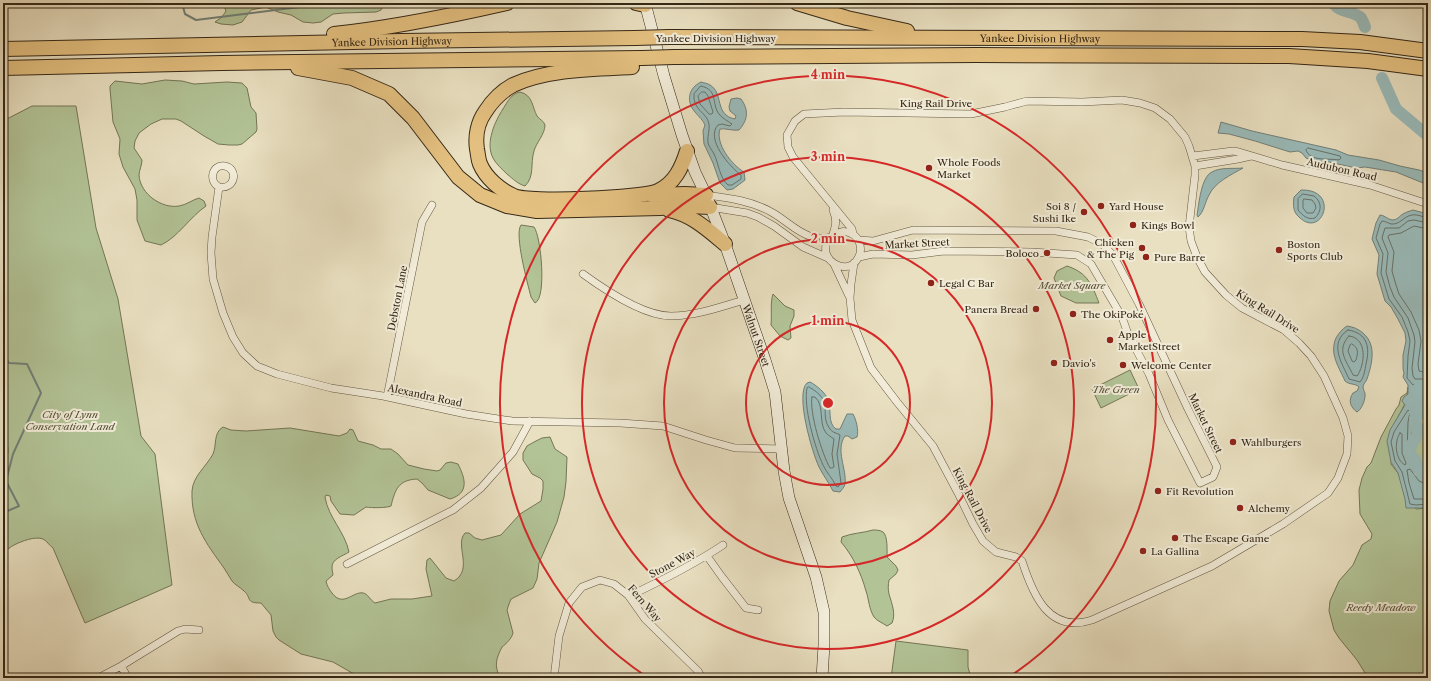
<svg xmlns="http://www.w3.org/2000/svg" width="1431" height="681" font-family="'Libre Caslon Text',serif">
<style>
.green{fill:#b2c396;stroke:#747656}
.water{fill:#9abbba;stroke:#728078}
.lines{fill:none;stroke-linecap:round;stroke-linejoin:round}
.shore{stroke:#687268;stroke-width:1}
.stream{stroke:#728078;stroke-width:2}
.river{stroke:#9abbba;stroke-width:12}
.minor-casing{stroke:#635641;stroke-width:8}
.secondary-casing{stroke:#362816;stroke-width:12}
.motorway-casing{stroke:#362816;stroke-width:16}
.minor{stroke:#f1ebd7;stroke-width:7}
.secondary{stroke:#f1ebd7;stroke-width:11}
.motorway{stroke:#e4c080;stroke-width:14}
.motorway-bridge-casing{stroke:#362816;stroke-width:16;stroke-linecap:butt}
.motorway-bridge{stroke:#e4c080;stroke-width:14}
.ring{fill:none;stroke:#d62828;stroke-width:2}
.poi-dot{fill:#8f2418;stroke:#f1ebd7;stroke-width:1.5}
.labels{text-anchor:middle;stroke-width:4;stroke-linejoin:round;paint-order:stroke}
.street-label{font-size:10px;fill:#362816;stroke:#f1ebd7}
.poi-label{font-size:10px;fill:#362816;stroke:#f1ebd7;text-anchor:start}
.park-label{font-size:10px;font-style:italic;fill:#554f36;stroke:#f1ebd7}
.centre{fill:#d62828;stroke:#f1ebd7;stroke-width:2}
.ring-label{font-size:12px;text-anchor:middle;font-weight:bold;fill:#d62828;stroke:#f1ebd7;stroke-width:4;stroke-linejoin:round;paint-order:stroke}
</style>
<rect width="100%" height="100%" fill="#e9e0c1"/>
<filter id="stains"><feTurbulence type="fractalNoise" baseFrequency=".005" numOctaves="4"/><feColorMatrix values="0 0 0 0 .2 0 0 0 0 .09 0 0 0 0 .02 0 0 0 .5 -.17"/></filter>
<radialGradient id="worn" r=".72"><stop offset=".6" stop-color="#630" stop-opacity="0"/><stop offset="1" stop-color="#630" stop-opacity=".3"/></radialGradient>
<path class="green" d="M223,3H377L383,6L381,10L376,12L344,13L333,14L321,22L313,23L303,22L291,15L278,12L266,7L251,10L242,22L233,25L221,24L215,22L222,17L226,11Z
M165,80L182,81L194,84L227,82L242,83L247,88L251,107L256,113L257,129L256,132L242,144L238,145H229L218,144L204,136L181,121L176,119H162L151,124L139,133L135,141L134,148L142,160C142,165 139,171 139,175C140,194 162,209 179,206C186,205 192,200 199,198L204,201L206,206C190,217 178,237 161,245L145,241L137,220V200L135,189L123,167L119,154L120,139L113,122L110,89V86L115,81L142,84Z
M520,92C533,95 532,107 537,116C540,120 544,121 545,125C545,134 536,143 534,151C530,164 535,176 525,186C518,184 513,179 507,174C502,169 496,164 493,158C485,143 495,121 503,109C508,101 511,94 520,92Z
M32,106H76L96,228L118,299L141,436L155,454L172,585L85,623L53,548C49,545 47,541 43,539C35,536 22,541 14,545C10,547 8,550 3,551V476L6,475L8,469L7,460L8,450L7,442L3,433V121Z
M521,225L534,227C541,236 547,298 535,303L531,297C528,285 514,234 521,225Z
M1067,266C1088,273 1092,285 1099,303H1076L1061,296L1054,278L1057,271Z
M773,294L785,306L794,310V316L790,326L791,338L788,340L780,336L771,325C772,315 770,303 773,294Z
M1130,370L1139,389L1101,408L1092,389Z
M1408,387C1408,402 1401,410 1395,423C1392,430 1392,454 1391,464L1398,473L1416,509L1428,508V678H1365V673L1357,660L1339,638L1334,630L1329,611L1330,601L1339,581L1353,565L1362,545L1371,539L1372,534L1360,514L1359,490L1362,478L1367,467L1371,463L1381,437L1396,409L1399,405L1401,397L1407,393Z
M1418,387L1416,391L1417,399L1422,401L1420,410V417L1422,427L1428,439V476L1425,475L1411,452L1412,422L1418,402L1412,398Z
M223,427L231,430L246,431L290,428L339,436L347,433L350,429L353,430L358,441L373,445L381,449H391L398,454L408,465L424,469L437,471L440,470L446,463L451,462L458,464C465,478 470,493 450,499L428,490L422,483L417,479C398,480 395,490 391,506C387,508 371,508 366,507L354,515L340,514L331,501L330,496L326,495L325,497C328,517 345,532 349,552C343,556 331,559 332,568C332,571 333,573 333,575L326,581C327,586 329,589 332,593C343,608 353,591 363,593C367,593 371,601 375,603L391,599H412L432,596L426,569L427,560L430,558L446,578L454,581C474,569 454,545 465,533H469L475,538L482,540L501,535L520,514L541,501L543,489V481L540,478L532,474L523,460V453L527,446L534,442L542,438L550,437L555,449L567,457L566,482L564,497L557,522L539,563L537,579L533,588L511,599L509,604L507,610L513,633C512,638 506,644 502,647C496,659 494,665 500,678H361L333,662L301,654L279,640L276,637L273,631L271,615L261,603C245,603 252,598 244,591C240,587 235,585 232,581C229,577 227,572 224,568C206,543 191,524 192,491C193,476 206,467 213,454C217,445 213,433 223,427Z
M873,530C876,530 880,530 883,532C888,536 887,551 887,557L896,566L898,570L896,574L889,580C888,585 888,590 889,594C892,604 896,614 892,623L887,626C883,623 877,621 874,617C869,609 869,600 866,591C861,573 853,556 841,542L842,537C852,533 863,533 873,530Z
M896,641L968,650V667L971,678H891Z"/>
<path class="water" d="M701,82C704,83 707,83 710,85C724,93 714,115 735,119L736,116L730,111L729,107L731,99L737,98L741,99C749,110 748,120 739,130C732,131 726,128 720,129C715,144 732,165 744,172L745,180L733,189L727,190L720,183L713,163L704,144L703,131L705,125C703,120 699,117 695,112C686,102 688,88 701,82Z
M1221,122L1252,131L1336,150L1348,155L1379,160L1400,166L1419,170L1428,173V185L1396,172L1365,167L1356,168L1329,162H1315L1306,158L1302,153L1298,151L1290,152L1255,141L1229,134L1218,133Z
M1243,168C1231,175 1215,182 1209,195C1205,202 1204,212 1198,217L1197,215C1199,204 1201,177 1212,172C1220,167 1233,169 1243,168Z
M1301,190C1341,189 1322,240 1299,217C1293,212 1293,205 1294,197Z
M1413,210L1428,214V386L1427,388H1417L1412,397L1418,402L1419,406L1414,411L1412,422L1411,452L1425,474L1428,476V508H1406L1405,499L1398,473L1391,462L1387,441L1390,430L1405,405L1402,401L1404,397L1408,394V385L1403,377L1404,373L1403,369V355L1406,341L1405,333L1398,319L1391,307L1385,301L1377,274L1379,255L1372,239L1376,223L1380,215C1384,215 1387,219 1392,220C1398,220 1399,216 1403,214C1406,212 1410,211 1413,210Z
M1347,326C1354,327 1358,329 1363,333C1377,345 1372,364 1367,379C1366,382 1363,384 1363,387C1363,390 1366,393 1365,396C1365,401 1361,410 1357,412C1350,407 1348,400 1353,393L1357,391L1359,387C1355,383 1349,385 1345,381C1339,367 1329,354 1336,338C1339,333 1342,329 1347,326Z
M810,382C816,385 826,393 828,400C832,409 827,423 836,429H840L847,414H853C856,419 859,431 857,437L852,439L848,436H845C835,450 847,469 845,484C844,488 842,489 840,492L833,491C829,483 823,475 819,467C812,452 795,394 807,383Z"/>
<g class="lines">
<path class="shore" d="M701,86C719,90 711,104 719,114C723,119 728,121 732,124L730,126L722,124L718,125C705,139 730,167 741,175V179L732,185H728C719,177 719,164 714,154C712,150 709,147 708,143C707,136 710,130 709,124C707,112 692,110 694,94Z
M702,92H705L708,96L713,112L712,114H709L700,104L698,96Z
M1308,148L1340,156L1341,158L1339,160C1328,158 1310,162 1306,150Z
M1303,194L1314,196C1322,202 1322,211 1315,218C1308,220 1303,216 1298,210V199Z
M1304,199L1312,200L1315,204L1316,208L1313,213H1307L1303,208V201Z
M1428,218C1423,217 1417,214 1412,215C1404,216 1400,225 1391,224C1388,223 1385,221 1382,221L1380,224L1376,238L1383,254L1381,273L1389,299L1402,317L1408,332L1410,341L1408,356L1407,378L1413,385L1418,383L1428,384
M1428,223L1414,220L1408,221L1399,228H1385L1382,238L1388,253L1386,272L1390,287L1394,297L1408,318L1414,335L1415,342L1412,368L1413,376L1415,379H1428
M1428,229L1414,226L1401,233L1389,235L1388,237L1394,252L1392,271L1396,285L1399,294L1411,312L1419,330L1421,341L1418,364L1419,371L1428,373
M1348,330C1368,333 1370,348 1366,364C1365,370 1364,377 1360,382L1349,379C1342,363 1328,343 1348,330Z
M1349,336C1368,338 1365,365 1357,376L1353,375C1346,360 1336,350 1349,336Z
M1352,344C1359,348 1358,353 1356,360L1354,362L1352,361L1348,351L1350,345Z
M809,387C836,402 818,413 830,429C833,433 837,433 840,435L837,454L841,483L838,487L836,486C833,479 826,472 823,465C815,448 803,406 807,388Z
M812,397H815C825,406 818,422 826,433C828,435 831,437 834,439L832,454L834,467L832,468H830C822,454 809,412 812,397Z
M1400,433L1402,434V453L1406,463L1405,465C1395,459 1394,442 1400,433Z
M1428,479L1421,477L1407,453L1408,422L1410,412L1408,410L1394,432L1391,442L1395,461L1402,472L1410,504L1416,505L1428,504
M1428,485L1419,481L1410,469L1407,470L1409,483L1414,499H1428"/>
<path class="stream" d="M182,3L185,14L196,20L331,3
M3,354L9,363L27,364L41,393L13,454L6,481L19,506L3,513"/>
<path class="river" d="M1334,3C1338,13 1354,10 1361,18C1363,21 1364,24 1365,27
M1382,78L1396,109L1428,136
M1428,386C1410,383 1420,403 1418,411L1415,412L1418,416L1415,418V426L1418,427L1417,430L1418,434L1412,444L1410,450V454L1416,461L1419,471H1422L1425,475H1428"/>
<g class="minor-casing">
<path id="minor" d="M1193,156L1233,151L1239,152L1282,165L1370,185L1428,204
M1195,166L1238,159L1251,156
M219,187C235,190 239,169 225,166C212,164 208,181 219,187L212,237L211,253L213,279L223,313L233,337L243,353L257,366L277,374L331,388L383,396L466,414L512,421L620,423L663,426L706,440L735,448L782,449
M706,195C729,198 753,201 773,213C787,221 796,232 812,237C816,238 826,239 830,237C839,234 841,228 852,234C860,238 863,250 858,258C848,278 815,260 829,238
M710,207L747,213L758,217L774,226L803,247L828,258
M833,234C836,225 837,220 833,210
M853,234L852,229L793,157L788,147L787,135L795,121L804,114L844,112L971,114L1005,107L1027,101L1082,102L1122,100L1140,103L1155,108L1170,119L1185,137L1189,146L1195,166V175L1189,227L1191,241L1197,257L1205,272L1226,295L1242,308L1284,330L1299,343L1311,356L1324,376L1343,418L1348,436L1347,454L1338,478L1328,493L1283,524L1212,566L1092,620C1049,634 1033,595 1022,561L1016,557L996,552L983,541L973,524L958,493L933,446L897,402L871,368L852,320L850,298L851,284L854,263
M859,240L873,241L913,230L1056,231L1088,237L1102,244L1113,255L1139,304L1188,409L1217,467L1213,477L1200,483L1168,420L1149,374L1128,334L1122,317L1091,264L1077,255L1032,252L944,251L912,255L873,254L859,257
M834,264L849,296
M583,274C605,290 644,316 671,316C695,316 721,307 744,300
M387,397L422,222L432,205
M707,556L722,577L746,608L758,610
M347,564L453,510L481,488L513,452L530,421
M629,596C661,581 693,565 723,545
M121,666L128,678
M98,678L121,666L178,631L185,629L199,630
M554,678L559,636L569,603L582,587L600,580L614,584L628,595L645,619L698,671L702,678"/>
</g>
<g class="secondary-casing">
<g id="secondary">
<path id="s1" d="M645,3L664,76L682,135L695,172L706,195L725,244L765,360L775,392L784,471L789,498L816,577L824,612V645L822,678"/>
</g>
</g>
<g class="motorway-casing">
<g id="motorway">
<path d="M636,3L645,5"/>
<path d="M797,3L847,18L907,31"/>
<path d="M334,34C392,28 450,16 507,3"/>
<path id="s2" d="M669,37L1302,39L1360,42L1428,51"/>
<path id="s3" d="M3,49L402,41L635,38"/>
<path d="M674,57L976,55L1289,56L1368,61L1428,69"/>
<path d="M632,67C594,69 548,69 513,85C502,91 492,101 485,112C478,122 475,136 477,149C478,154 478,159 480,164C486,178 500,190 514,196C528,203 644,198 658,191C675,183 682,167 687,151"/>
<path d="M3,68L222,63L642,58"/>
<path d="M298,68L352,78L389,94L413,118L458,177L480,195L507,206L537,211L660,208L688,206L710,207"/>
<path d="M652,195L685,194L706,195"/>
<path d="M669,210C692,215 707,229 725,244"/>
</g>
</g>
<use href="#minor" class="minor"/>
<use href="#secondary" class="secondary"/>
<use href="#motorway" class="motorway"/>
<g class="motorway-bridge-casing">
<path id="motorway-bridge" d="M635,38L669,37
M642,58L674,57"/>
</g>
<use href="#motorway-bridge" class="motorway-bridge"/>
</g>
<g class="ring">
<circle cx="828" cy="403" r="82"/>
<circle cx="828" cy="403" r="164"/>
<circle cx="828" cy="403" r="246"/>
<path d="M647 677A328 328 0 1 1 1009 677"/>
</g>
<g class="poi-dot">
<circle cx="929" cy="168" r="4"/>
<circle cx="1101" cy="206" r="4"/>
<circle cx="1084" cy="212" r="4"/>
<circle cx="1133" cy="225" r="4"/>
<circle cx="1142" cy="248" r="4"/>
<circle cx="1279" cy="250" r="4"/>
<circle cx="1047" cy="253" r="4"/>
<circle cx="1146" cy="257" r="4"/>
<circle cx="931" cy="283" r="4"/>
<circle cx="1036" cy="309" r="4"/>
<circle cx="1073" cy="314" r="4"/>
<circle cx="1110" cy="340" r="4"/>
<circle cx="1054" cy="363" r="4"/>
<circle cx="1123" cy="365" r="4"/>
<circle cx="1233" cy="442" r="4"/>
<circle cx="1158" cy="491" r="4"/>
<circle cx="1240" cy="508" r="4"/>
<circle cx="1175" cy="538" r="4"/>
<circle cx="1143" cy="551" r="4"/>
</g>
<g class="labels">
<g class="street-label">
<text x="716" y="42">Yankee Division Highway</text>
<text dy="4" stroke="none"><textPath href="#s2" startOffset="371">Yankee Division Highway</textPath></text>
<text dy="4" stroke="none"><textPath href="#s3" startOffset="389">Yankee Division Highway</textPath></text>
<text x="936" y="107">King Rail Drive</text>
<text transform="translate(1342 169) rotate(13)" y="4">Audubon Road</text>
<text transform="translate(917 243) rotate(-3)" y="4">Market Street</text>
<text transform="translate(397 298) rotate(-79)" y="4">Debston Lane</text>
<text transform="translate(1268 311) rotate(32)" y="4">King Rail Drive</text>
<text dy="4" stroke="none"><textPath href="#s1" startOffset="351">Walnut Street</textPath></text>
<text transform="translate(425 395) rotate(12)" y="4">Alexandra Road</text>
<text transform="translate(1206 423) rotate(64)" y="4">Market Street</text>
<text transform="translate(973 500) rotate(62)" y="4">King Rail Drive</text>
<text transform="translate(672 563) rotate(-28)" y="4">Stone Way</text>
<text transform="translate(645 603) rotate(49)" y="4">Fern Way</text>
</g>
<g class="poi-label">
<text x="937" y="166">Whole Foods<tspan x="937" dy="12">Market</tspan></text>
<text x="1076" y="210" text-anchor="end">Soi 8 /<tspan x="1076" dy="12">Sushi Ike</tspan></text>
<text x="1109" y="210">Yard House</text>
<text x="1141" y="229">Kings Bowl</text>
<text x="1134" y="246" text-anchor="end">Chicken<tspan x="1134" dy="12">&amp; The Pig</tspan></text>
<text x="1287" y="248">Boston<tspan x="1287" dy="12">Sports Club</tspan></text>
<text x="1039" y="257" text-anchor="end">Boloco</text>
<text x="1154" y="261">Pure Barre</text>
<text x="939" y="287">Legal C Bar</text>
<text x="1028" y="313" text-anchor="end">Panera Bread</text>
<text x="1081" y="318">The OkiPoké</text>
<text x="1118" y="338">Apple<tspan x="1118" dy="12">MarketStreet</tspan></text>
<text x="1062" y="367">Davio's</text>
<text x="1131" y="369">Welcome Center</text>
<text x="1241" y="446">Wahlburgers</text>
<text x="1166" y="495">Fit Revolution</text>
<text x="1248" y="512">Alchemy</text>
<text x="1183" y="542">The Escape Game</text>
<text x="1151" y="555">La Gallina</text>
</g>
<g class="park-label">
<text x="1072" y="289">Market Square</text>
<text x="1116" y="393">The Green</text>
<text x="70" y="418">City of Lynn<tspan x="70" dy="12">Conservation Land</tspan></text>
<text x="1381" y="611">Reedy Meadow</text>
</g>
</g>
<circle cx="828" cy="403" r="6" class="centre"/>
<g class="ring-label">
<text x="828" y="79">4 min</text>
<text x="828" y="161">3 min</text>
<text x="828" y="243">2 min</text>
<text x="828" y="325">1 min</text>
</g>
<rect width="1431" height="681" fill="none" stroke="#e9e0c1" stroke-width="16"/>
<rect x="4" y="4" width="1423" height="673" fill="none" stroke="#362816" stroke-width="2"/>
<rect x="8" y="8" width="1415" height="665" fill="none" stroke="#362816"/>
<rect width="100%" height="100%" filter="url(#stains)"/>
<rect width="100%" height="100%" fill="url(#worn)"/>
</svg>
